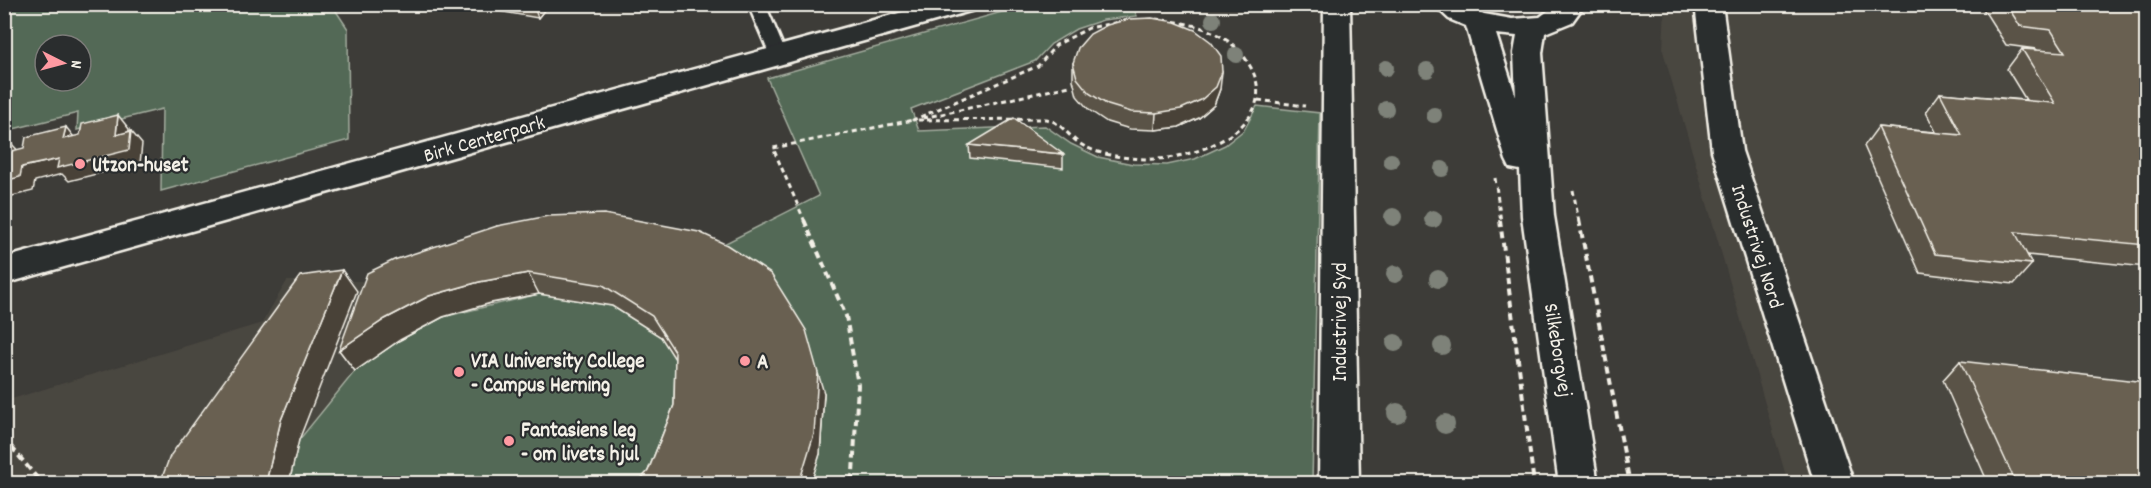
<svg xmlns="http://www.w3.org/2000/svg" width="2151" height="488" font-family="Dekko,sans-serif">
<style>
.built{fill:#4a4740}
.green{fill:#536956;stroke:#a4ad9f;stroke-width:1.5;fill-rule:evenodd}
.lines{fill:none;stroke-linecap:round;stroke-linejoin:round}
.lane-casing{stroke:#f4f1e8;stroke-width:5}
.street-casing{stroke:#f4f1e8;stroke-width:5}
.secondary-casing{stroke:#f4f1e8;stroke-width:5}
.path-far1{stroke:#f4f1e8;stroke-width:3;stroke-dasharray:5 4;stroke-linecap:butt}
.path{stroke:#f4f1e8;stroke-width:4;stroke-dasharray:7 4.5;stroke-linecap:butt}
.lane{fill:#2a2d2e;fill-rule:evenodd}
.street{fill:#2a2d2e;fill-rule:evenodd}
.secondary{fill:#2a2d2e;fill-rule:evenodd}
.tree{fill:#7e8279}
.wall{fill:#5a5346;stroke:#f4f1e8;stroke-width:1.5}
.shaded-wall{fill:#4a4339;stroke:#f4f1e8;stroke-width:1.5}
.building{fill:#696051;stroke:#f4f1e8;stroke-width:1.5}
.poi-dot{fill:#ff9aa2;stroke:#2a2d2e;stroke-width:2}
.labels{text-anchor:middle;stroke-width:4.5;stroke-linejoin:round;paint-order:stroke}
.street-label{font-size:21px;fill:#f4f1e8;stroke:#2a2d2e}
.poi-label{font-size:21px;font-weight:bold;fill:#f4f1e8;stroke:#2a2d2e;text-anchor:start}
</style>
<rect width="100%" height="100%" fill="#3d3c38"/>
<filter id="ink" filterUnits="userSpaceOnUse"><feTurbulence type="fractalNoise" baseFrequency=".0167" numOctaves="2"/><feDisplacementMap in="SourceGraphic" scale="12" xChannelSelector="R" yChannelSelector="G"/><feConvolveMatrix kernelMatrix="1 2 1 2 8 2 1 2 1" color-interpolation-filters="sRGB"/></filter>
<g filter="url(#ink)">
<path class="built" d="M1665,5H2146V483H1788L1663,51Z
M508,247L824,393L820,454L811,483L5,484V401L262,323L287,281H408Z"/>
<path class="green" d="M4,5H332L348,29L349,140L161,191L162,109L77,130L78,113L5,131ZM45,45H81V81H45Z
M1027,5H1132L1137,16L1103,20L1076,29L1051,44L1035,61L911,109L919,131L1045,126L1071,144L1098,157L1133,164L1167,165L1195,159L1225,145L1244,130L1257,106L1320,113L1312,483H811L820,454L824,393L706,253L819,196L767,78Z
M539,294L612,306L661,337L684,372L661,483L289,484L299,440L355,371L400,340L443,317Z"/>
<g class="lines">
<g class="lane-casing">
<path id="lane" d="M748,4H765L787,56L784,60H772Z"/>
</g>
<g class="street-casing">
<path id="street" d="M1324,4H1350L1359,484H1319Z
M1695,4H1722L1742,151L1854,484H1815L1712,151Z"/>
</g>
<g class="secondary-casing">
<path id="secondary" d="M932,4H977L974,10L4,284V258Z
M1433,4H1465L1484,14L1512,19L1540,17L1557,4H1585L1572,22L1545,33L1542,53L1554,216L1598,484H1559L1522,216L1520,170L1510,168L1506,160L1466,26L1449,19ZM1496,34L1517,36L1514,53L1516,97Z"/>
</g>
<path class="path-far1" d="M1156,19C1177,22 1199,24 1218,35C1232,42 1243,53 1250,66C1285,127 1191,162 1145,159C1124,158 1096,155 1079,143C1067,135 1061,122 1046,119L913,120L1038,66L1056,45L1089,28L1124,21Z
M1258,100L1305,106
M923,118L1070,86
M1495,178L1501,222
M1573,190L1579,222
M805,222L773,148L913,120"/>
<path class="path" d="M804,220L846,316L858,385L853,473L849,484
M1500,220L1534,484
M1579,220L1630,484
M4,438L42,484"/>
<use href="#lane" class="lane"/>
<use href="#street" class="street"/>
<use href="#secondary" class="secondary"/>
</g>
<g class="tree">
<circle cx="1213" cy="20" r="8"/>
<circle cx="1236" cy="55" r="8"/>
<circle cx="1386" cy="68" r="8"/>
<circle cx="1427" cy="70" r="8"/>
<circle cx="1386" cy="109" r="8"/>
<circle cx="1434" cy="115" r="8"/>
<circle cx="1391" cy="161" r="8"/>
<circle cx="1442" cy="169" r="8"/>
<circle cx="1393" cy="217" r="9"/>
<circle cx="1433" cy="219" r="9"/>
<circle cx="1395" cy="274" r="9"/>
<circle cx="1438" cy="279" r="9"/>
<circle cx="1395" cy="343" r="9"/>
<circle cx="1442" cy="346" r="9"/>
<circle cx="1397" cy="413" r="10"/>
<circle cx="1445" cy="424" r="10"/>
</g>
<path class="wall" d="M459,4H549L538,18Z
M1980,4H2146V267L2027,255L2032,264L2014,284L1920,273L1864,146L1878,127L1936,132L1926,112L1940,93L2026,100L2007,69L2022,49L2037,50L2036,49L2006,45Z
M1073,63L1220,89L1214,105L1199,118L1179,127L1155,130L1130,129L1107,122L1089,110L1077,96L1073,80Z
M969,145L1063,154V168L970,158Z
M497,226L824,393L820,454L648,471L674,405L675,359L661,337L612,306L539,294L491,303L443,317L400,340L355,371L339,350Z
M1960,361L2146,483H1988L1943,380Z"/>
<path class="shaded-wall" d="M375,4H410L378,10Z
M533,4H549L538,18Z
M1222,72L1220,89L1214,105L1199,118L1179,127L1155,130L1156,113Z
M118,115L129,129L127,148L116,135Z
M66,127L77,141L63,139Z
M131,131L142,144L140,163L69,181L62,174L35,181L33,191L4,198V181L22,167L59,159Z
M10,142L22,155L8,152Z
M342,270L357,291L299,440L289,483H268L267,478L281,420Z
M528,273L539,294L491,303L443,317L400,340L355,371L339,350L385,319L429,296L479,282Z
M818,373L824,393L820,454L811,483H799Z"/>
<path class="building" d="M2006,4H2146V245L2015,232L2032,264L1935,254L1878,127L1962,135L1940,93L2055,103L2022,49L2065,52L2051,30L2020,26Z
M1152,18L1175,22L1195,30L1211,42L1221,56L1222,72L1216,87L1201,100L1181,109L1156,113L1131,112L1108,105L1089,93L1077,78L1073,63L1078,48L1090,34L1107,25L1129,19Z
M118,115L116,135L131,131L129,150L57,168L59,159L22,167L20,177L4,181V143L10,142L8,152L24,148L26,137L66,127L63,139L80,135L82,124Z
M1014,118L1063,154L969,145Z
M604,214L699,232L727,245L771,274L806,330L818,373L814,434L799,483H637L648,471L674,405L675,352L652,316L603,285L528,273L479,282L429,296L385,319L339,350L367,273L394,260L497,226L548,216Z
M342,270L281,420L267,478L268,483H160L170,456L300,276Z
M1960,361L2146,382V483H2016Z"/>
</g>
<g class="poi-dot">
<circle cx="80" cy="164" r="6"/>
<circle cx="745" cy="361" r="6"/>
<circle cx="459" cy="372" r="6"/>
<circle cx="509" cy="441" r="6"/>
</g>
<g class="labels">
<g class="street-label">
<text transform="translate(484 138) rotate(-16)" y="7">Birk Centerpark</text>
<text transform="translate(1758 246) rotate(72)" y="7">Industrivej Nord</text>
<text transform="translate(1339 322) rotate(-90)" y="7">Industrivej Syd</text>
<text transform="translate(1559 350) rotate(81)" y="7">Silkeborgvej</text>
</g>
<g class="poi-label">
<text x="92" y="171">Utzon-huset</text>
<text x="471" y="367">VIA University College<tspan x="471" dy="24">- Campus Herning</tspan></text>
<text x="757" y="368">A</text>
<text x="521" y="436">Fantasiens leg<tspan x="521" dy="24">- om livets hjul</tspan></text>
</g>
</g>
<rect width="2151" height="488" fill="none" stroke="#2a2d2e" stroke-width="24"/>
<rect x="12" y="12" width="2127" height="464" fill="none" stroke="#f4f1e8" stroke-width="2" filter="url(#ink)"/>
<g transform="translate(63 63) rotate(96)"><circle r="28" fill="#2a2d2e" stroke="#7b7b78" stroke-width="1.5"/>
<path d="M0-4.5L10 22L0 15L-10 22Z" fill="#ff9aa2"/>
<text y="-9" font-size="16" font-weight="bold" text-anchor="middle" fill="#f4f1e8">N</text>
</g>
</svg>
